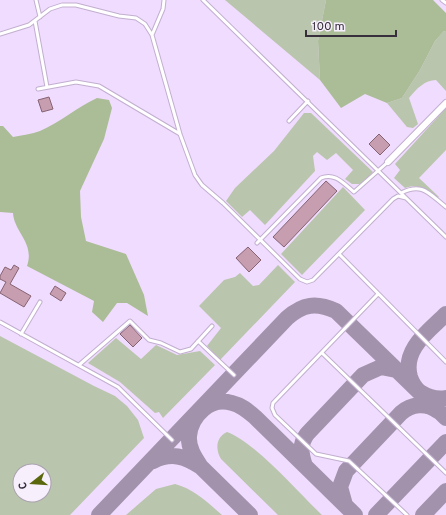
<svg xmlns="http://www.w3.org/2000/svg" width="446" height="515" font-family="Overpass,sans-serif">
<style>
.green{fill:#b9c5ac;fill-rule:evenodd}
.forest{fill:#abbd97}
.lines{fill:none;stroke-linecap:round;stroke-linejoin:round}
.taxiway{stroke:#a292ac;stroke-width:16}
.building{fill:#c79db0;stroke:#866373}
.service-casing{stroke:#c2afcf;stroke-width:5}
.minor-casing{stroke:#c2afcf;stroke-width:8}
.service{stroke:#fff;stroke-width:3}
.minor{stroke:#fff;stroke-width:6}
</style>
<rect width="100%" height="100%" fill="#f0dcfe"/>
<path class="green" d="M225,0H326L318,41L320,80Z
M444,31L446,32V91L436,80C425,80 416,89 409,98L418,124L413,128L407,127L387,103L402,98L420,70L435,41Z
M446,108V150L419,178L439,197L437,198C427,190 418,183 405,188L394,178L400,170L395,164Z
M304,113H311L373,172L362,184H352L345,179L353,170L336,153L327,160L317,152L313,156L315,171L265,225L250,210L242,217L226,201L235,188L274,151Z
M343,187L365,210L302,275L281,254Z
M278,265L295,282L220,360L207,346L221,328L199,306L224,280L235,277L240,273L253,286L259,285Z
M0,336L94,386L115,396L127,406L138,420L144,438L70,515H0ZM20,471H44V495H20Z
M116,338L141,359L156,345L177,355L200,351L215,365L163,418L159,412L155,413L120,382L88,363Z
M227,432C255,442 299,493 322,515H278L221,459C215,449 216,437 227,432Z
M175,484C194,489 207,502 222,515H126L156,489Z"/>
<path class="forest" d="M326,0H433L446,13V32L444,31L435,41L420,70L402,98L387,103L365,94L341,108L320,80L318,41Z
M97,98L109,100L112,108L104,139L80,191L81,217L86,241L126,254L144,295L148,316L127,303H117L103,322L92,312L94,301L27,266C35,243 14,232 13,213L0,212V126H3L13,137C22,135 32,134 40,131C61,122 77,107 97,98Z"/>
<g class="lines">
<path class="taxiway" d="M446,314C429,331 402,349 410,377C412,383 415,388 420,392C428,397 436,400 446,398
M153,461C171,452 185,456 201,467C195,458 188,448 189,436C191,416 210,396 232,403C241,405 248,411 255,417L355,515
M305,466C301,454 299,445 307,434L363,375L381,367L396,370
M201,467L250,515
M345,505L340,487L346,471L401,413C411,404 426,402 438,411
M99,515L287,318C303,304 316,302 336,311L446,418
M376,515L446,442
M423,515L446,491"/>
</g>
<path class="building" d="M49,97L53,109L42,112L38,100Z
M379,134L390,145L380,155L369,144Z
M326,181L337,191L284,247L273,237Z
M248,247L261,260L249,272L236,258Z
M14,265L19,268L10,284L31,296L24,307L0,293L6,282L0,279V276L5,267L11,270Z
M55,286L66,293L61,301L50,294Z
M130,325L142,338L133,347L120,334Z"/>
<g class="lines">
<g class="service-casing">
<path id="service" d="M36,0L40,17
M164,0L163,9L152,35L180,134L195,175L202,185L223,203L300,279L307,282L313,280L393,199L398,196L406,198
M203,0L446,237
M442,0L446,3
M35,21L47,87
M0,34L29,25L50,9L62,5H76L119,16L136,18L145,24L152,35
M38,89L76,82L99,86L180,134
M289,121L308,101
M401,193C423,182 429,194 446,207
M257,243L321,178C335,172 344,184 354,192L388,162
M339,254L446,362
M378,294L273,403L272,408L275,415L316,454L349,461L407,515
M0,322L118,387L172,440
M21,334L40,302
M198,341L234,375
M322,353L446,473
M79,365L130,321L149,340L161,343L180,352L191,349L212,326"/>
</g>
<g class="minor-casing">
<path id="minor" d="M388,162L446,103"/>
</g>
<use href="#service" class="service"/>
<use href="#minor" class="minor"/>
</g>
<g transform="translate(32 483) rotate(253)"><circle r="19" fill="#f7effc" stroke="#aaa2af"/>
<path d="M0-3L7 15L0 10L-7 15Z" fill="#5a670d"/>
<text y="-6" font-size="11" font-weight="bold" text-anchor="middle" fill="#372f3c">С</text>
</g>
<path d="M306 30v6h90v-6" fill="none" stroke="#372f3c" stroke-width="2"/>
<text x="312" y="30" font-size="12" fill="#372f3c" stroke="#f7effc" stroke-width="3" paint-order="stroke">100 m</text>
</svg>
